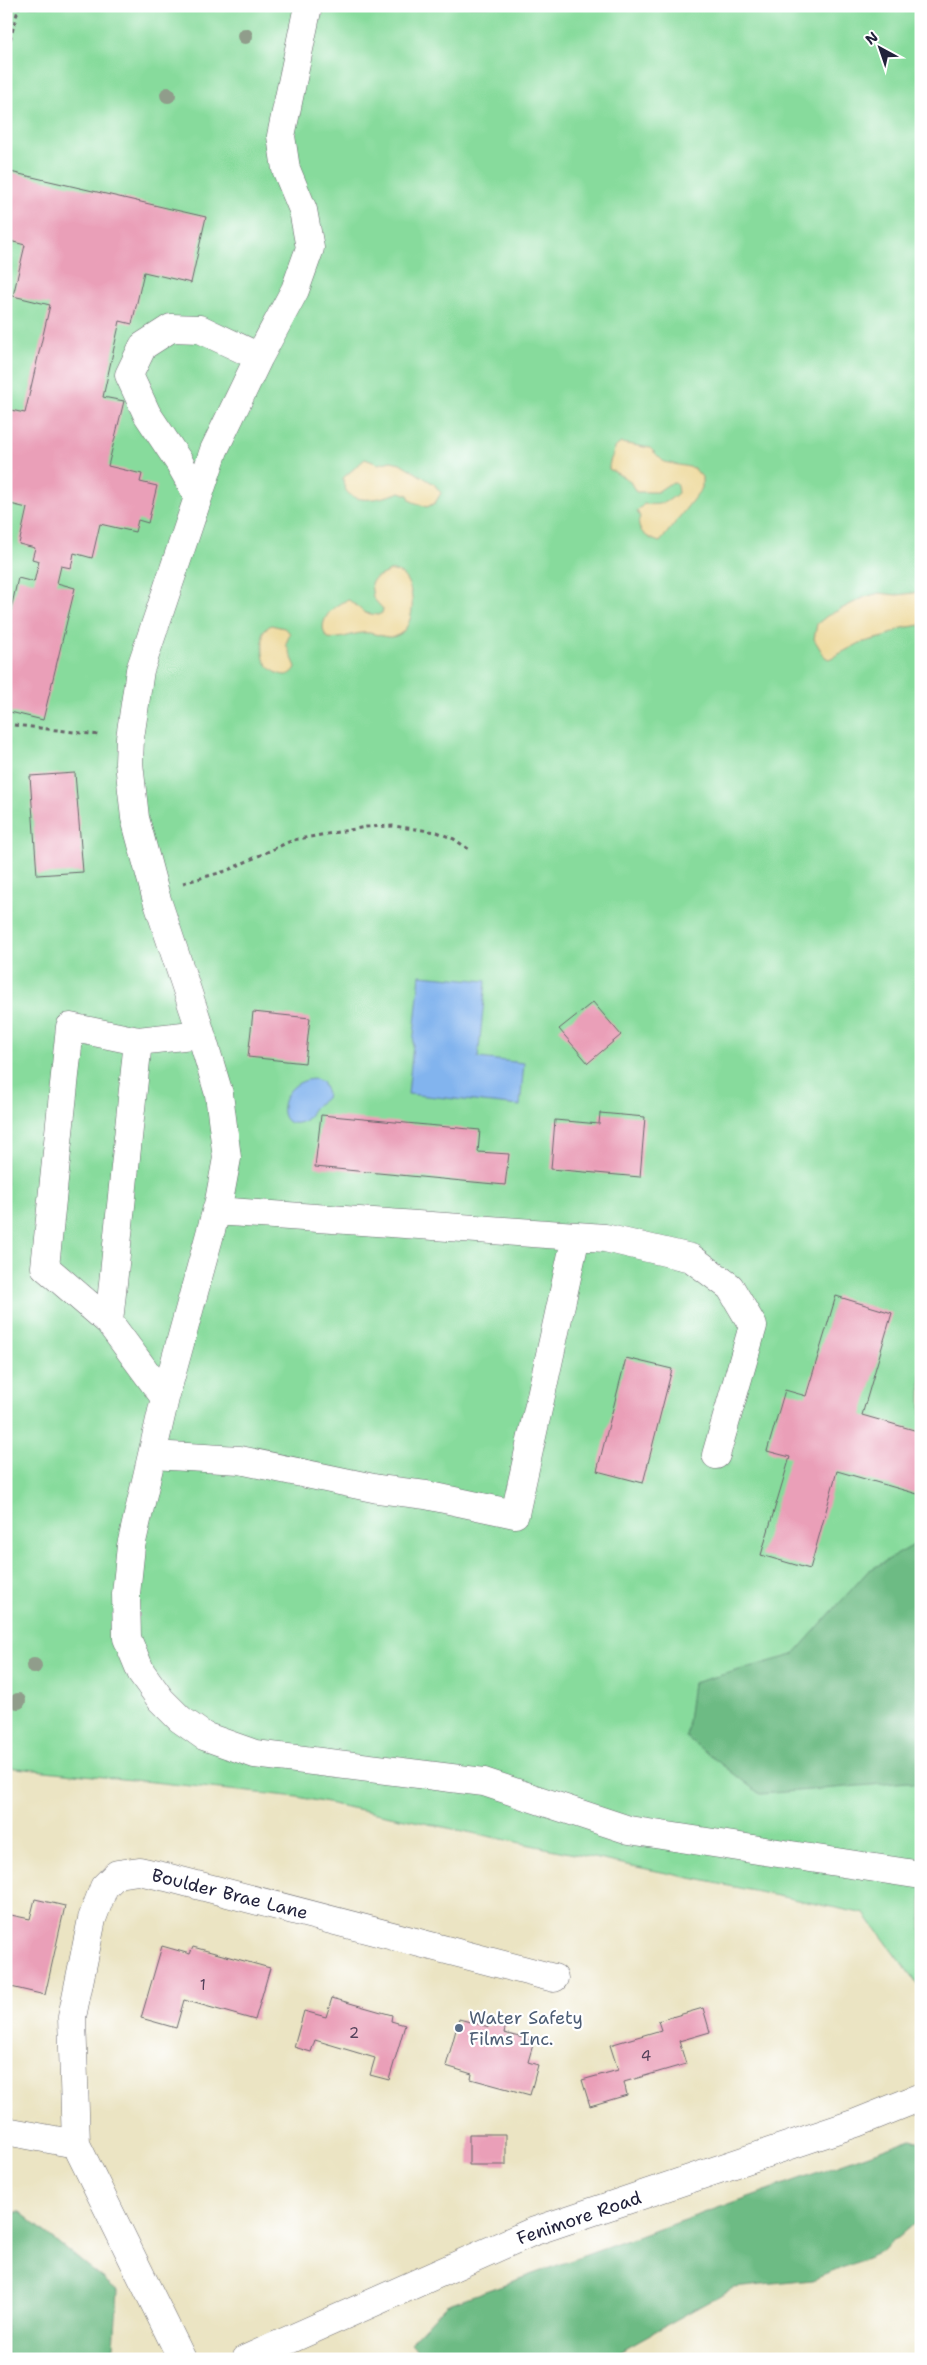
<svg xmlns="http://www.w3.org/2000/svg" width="927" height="2365" font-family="'Shantell Sans',sans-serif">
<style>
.green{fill:#87db9c;stroke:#547e6c}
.forest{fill:#6dbb84;stroke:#486e60}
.sand{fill:#eeda9e;stroke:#887e6c}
.water{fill:#82b4ee;stroke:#526b94}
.building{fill:#ea9fb8}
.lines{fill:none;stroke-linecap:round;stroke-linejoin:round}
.minor-casing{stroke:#68666b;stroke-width:29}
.path{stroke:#68666b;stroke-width:3;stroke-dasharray:4 4;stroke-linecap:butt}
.minor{stroke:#fff;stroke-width:28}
.tree{fill:#909d8b}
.service-dot{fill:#5c6f8a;stroke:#fff;stroke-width:2}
.labels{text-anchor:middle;stroke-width:4.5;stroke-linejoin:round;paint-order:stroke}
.number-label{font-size:15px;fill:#54415a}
.street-label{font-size:18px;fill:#22223b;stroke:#fff}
.service-label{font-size:18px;fill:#4e5e75;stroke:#fff;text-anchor:start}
</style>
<rect width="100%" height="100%" fill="#fff"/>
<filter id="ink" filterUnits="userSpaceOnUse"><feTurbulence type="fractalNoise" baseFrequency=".02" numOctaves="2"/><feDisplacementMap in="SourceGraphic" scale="10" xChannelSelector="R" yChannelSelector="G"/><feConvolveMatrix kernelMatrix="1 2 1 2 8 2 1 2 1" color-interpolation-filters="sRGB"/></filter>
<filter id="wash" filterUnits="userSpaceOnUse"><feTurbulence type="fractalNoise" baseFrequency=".0096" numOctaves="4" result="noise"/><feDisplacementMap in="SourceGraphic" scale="20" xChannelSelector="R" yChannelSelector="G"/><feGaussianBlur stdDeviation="1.12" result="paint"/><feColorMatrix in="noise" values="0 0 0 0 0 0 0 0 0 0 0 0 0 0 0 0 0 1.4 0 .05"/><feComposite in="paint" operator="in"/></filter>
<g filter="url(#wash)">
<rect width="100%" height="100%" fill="#ebe4c3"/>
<path class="green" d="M6,6H921V1989L865,1914L298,1797L6,1767Z"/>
<path class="forest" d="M921,1541V1786L908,1782L760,1794L686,1737L693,1683L793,1655L868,1571Z
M911,2139L921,2142V2217L881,2252L812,2280L733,2288L618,2352L615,2359H425L410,2343L446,2305Z
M20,2212L118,2291L113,2359H6V2213Z"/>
<path class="sand" d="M621,443L650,448L664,462L694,468L702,477V488L660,542C648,539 634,530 640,517L637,511L644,504C661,505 664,505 678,493L677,485L675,483L669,484L657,492H636L629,480L609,469C609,459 614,456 614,448Z
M365,459L378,464L391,461L400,463L434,484L441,493L435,503L427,507L411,501L408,495L400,492C382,499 343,509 343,478Z
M390,571C417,568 420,628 396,636C386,640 373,631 362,633C351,634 340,640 328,638C314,625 333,603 349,600L365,613L378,615L382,613L383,609L373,598L371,583L375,578Z
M921,592V625L902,628L884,637L860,643L829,659L825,657L814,639L817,624L827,616L865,597L879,593L897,595Z
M271,625L284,628L290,633L286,644L296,667C289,683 269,672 264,659C262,652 263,639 263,631Z"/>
<path class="water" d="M420,975L486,981L478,1058L524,1063L520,1106L408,1094Z
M314,1079L322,1082L327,1093L326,1098C322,1102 317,1104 314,1108C309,1114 310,1119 301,1122C273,1132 277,1081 314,1079Z"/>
<g id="blocks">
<path class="building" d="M6,171L206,217L191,283L144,272L132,324L120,321L103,397L124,401L108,466L142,474L140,482L157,486L148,523L138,520L135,532L100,524L92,558L74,553L71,568L61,566L57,583L75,588L43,720L6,711V612L10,613L18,578L34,582L39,561L32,559L35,548L19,544L27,508L6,503V409L25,413L50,305L13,296L25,245L6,240Z
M75,773L83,872L37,875L30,776Z
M593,1002L621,1035L588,1063L559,1029Z
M253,1012L310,1018L305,1063L248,1057Z
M600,1113L645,1117L640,1177L551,1169L555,1120L599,1124Z
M321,1115L480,1130L478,1152L509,1154L505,1185L315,1167Z
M836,1296L892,1313L862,1415L921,1432V1495L837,1471L810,1569L761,1555L790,1457L767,1451L785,1390L806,1396Z
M626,1358L672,1369L643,1483L597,1471Z
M35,1899L65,1906L45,1995L11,1987L12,1980L6,1979V1914L30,1919Z
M162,1946L190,1954L193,1947L270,1968L255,2020L184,2000L176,2028L141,2018Z
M332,1998L392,2015L391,2021L405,2025L389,2080L370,2075L375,2058L315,2040L311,2052L294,2047L304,2011L326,2017Z
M703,2008L710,2032L679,2041L686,2064L624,2082L627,2095L590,2106L582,2080L618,2070L610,2045L661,2030L658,2021Z
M459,2019L489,2027L491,2020L506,2024L504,2033L534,2041L528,2062L538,2065L530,2095L471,2079L472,2074L446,2066Z
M469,2134H506V2165H469Z"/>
</g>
</g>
<g filter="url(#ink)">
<use href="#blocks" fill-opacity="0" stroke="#68666b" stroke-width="1"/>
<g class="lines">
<g class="minor-casing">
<path id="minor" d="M308,6L281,136L286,169L303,210L310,248L295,290L259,357L214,450L140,670L130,738L129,763L135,818L156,897L196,1017L219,1094L227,1158L219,1201L165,1398L131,1546L126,1594L127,1638L141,1672L161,1700L180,1719L204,1736L255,1754L484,1782L629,1830L921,1875
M198,496L179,462L147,414L129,375L143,346L171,328L200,329L259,357
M216,1211L605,1238L691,1258L730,1287L753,1326L716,1455
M109,1322L138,1041
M165,1398L109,1322L45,1267L70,1027L138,1041L201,1034
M152,1455L240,1460L378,1489L426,1495L515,1514L576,1236
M6,2131L76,2144
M182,2359L76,2144L72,2017L92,1919L104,1887L117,1874L139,1871L166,1877L554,1978
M246,2359L532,2232L856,2123L921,2097"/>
</g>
<path class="path" d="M6,55L19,6
M6,724L99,735
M183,883L226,871L293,840L366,827L393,826L437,832L454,839L470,850"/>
<use href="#minor" class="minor"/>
</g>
<g class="tree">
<circle cx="245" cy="36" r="8"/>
<circle cx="168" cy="95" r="8"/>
<circle cx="34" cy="1666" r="8"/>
<circle cx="18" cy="1701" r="8"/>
</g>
</g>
<circle class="service-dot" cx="459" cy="2028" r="5"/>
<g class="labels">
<g class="number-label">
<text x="203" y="1990">1</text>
<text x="354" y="2038">2</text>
<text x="646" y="2061">4</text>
</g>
<g class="street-label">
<text transform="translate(230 1894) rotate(14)" y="6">Boulder Brae Lane</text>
<text transform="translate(579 2218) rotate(-19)" y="6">Fenimore Road</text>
</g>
<g class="service-label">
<text x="469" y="2024">Water Safety<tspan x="469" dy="21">Films Inc.</tspan></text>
</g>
</g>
<rect width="927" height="2365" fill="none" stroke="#fff" stroke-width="25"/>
<g transform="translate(880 48) rotate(320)" stroke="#ffffff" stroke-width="4" paint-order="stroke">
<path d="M0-4L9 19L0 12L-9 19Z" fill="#22223b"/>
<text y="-8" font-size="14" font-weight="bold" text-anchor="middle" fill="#22223b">N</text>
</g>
</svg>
